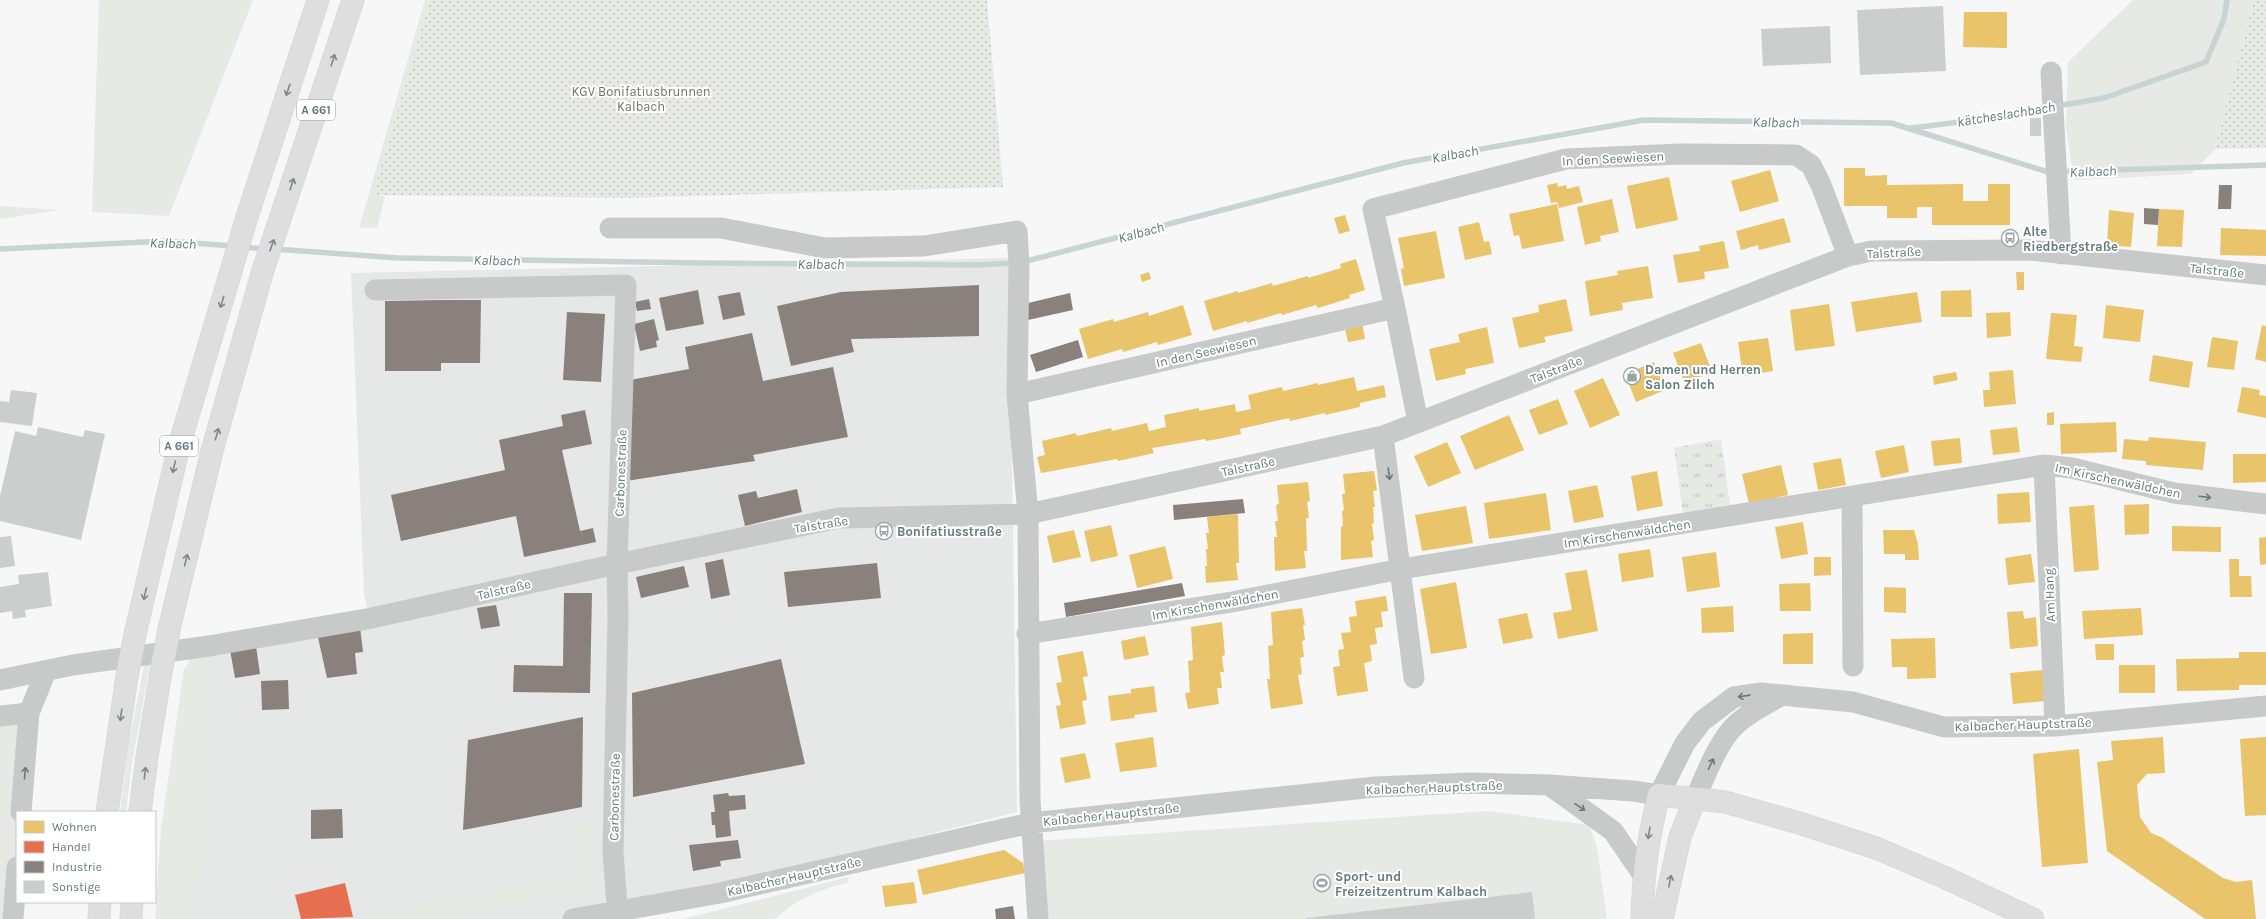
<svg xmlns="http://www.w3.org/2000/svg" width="2266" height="919" font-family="Karla,sans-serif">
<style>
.built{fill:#e6e7e7}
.grass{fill:#e6e9e4}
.park{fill:url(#park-tufts)}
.garden{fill:url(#garden-dots)}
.homes{fill:#e9c46a}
.shops{fill:#e76f51}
.industry{fill:#8a817c}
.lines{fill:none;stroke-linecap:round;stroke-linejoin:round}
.stream{stroke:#c8d3d4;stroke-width:5.5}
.building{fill:#cccece}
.major-casing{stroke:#d2d3d4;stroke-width:23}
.highway-casing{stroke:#d2d3d3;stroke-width:23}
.minor{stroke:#c8caca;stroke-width:21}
.major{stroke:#dedede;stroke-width:22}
.highway{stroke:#dedede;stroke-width:22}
.highway-bridge-casing{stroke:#d2d3d3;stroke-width:23;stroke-linecap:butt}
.highway-bridge{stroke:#dedede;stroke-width:22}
.oneway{stroke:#77898c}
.oneway2{stroke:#657a7e}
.labels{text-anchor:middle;stroke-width:4;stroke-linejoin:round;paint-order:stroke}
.shield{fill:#fff;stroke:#93a2a5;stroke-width:1}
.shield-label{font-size:12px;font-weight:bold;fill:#657a7e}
.park-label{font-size:13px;fill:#6c7764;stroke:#fff}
.street-label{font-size:13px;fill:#657a7e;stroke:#fff}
.poi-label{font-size:13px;font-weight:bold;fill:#657a7e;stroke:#fff;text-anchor:start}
.water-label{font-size:14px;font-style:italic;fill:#607879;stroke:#fff}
</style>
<defs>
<pattern id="park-tufts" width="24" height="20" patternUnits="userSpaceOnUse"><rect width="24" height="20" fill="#e6e9e4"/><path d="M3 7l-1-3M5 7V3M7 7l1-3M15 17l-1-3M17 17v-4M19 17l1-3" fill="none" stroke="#bec2be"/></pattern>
<pattern id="garden-dots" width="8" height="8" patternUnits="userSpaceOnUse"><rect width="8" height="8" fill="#e6e9e4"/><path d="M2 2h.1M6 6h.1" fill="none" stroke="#bec2be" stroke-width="1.8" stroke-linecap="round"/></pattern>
</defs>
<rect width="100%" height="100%" fill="#f7f7f7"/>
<path class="built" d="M1009,258L1017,812L617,913L573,919H169L161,829L193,638L367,608L364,593L351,273Z"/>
<path class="grass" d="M99,0H253L169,216L92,212Z
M425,0H430L373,195L385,196L377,228H359Z
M2133,0H2254L2215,149L2191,174L2074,180L2066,128L2068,62Z
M0,206L59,210L0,219Z
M206,652L211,757L216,801L207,864L194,883L198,911L192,919H155L161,829L184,669L196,653Z
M151,659L132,763L126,812H120L128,749L145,660Z
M29,713L17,812V867L13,919H0V716Z
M1489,811L1589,825L1597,847L1607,919H1045L1038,841Z
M596,817L595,892L440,919H365V915L572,873L575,821Z
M849,877L847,883C820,889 795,900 775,919H682Z"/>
<path class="park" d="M1721,439L1730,505L1683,513L1674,448Z"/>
<path class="garden" d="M430,0H987L1003,187L629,198L373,195Z
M2254,0H2266V148L2215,149Z"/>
<path class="homes" d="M1964,12H2007V48L1963,47Z
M1844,168H1865V176L1887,175V185L1963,184V201H1988V184H2010V225H1932V207H1917V218H1887V206H1844Z
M1770,170L1779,201L1740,212L1731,181Z
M1669,177L1678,220L1636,229L1627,186Z
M1557,183L1558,187L1566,185L1567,189L1579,186L1583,202L1559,208L1557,202L1551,203L1547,185Z
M1612,199L1619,232L1600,236L1601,241L1585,245L1577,207Z
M1557,204L1564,241L1522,249L1519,235L1514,236L1509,214Z
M2159,209L2184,210L2182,247L2157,246Z
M2109,210L2134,213L2131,247L2107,245Z
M1345,215L1350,231L1339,234L1334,218Z
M1784,218L1791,242L1759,250L1758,245L1741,250L1736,231Z
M1479,222L1484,242L1489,241L1492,254L1465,260L1458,227Z
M2221,228L2266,230V256L2220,255Z
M1436,231L1445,278L1404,286L1401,269L1404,268L1398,238Z
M1724,241L1729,268L1704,272L1705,279L1678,283L1673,255L1700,251L1699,246Z
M1356,259L1365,290L1349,295L1350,298L1318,308L1316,305L1282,315L1281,313L1247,323V321L1213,331L1204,301L1238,291V293L1272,283L1273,286L1308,276V278L1341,268L1340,264Z
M1648,266L1653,298L1622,303L1623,310L1590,316L1585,281L1618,275L1617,271Z
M1149,272L1151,279L1142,282L1140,275Z
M2016,272H2024V290H2017Z
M1971,290L1972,317H1941V291Z
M1917,292L1922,322L1856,332L1851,302Z
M1566,299L1573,331L1544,337L1546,342L1519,348L1512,318L1539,312L1538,305Z
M1829,304L1835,346L1795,351L1790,310Z
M1183,305L1192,335L1158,345L1157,342L1123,352L1122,349L1088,359L1079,329L1113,319L1114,322L1148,312L1149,316Z
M2106,305L2144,310L2140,342L2103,338Z
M2010,312L2011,336L1987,338L1986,313Z
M2051,313L2077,315L2074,346L2083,347L2081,362L2046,359Z
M1362,322L1365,339L1348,342L1344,325Z
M2262,325L2266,326V362L2255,359Z
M1487,327L1494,363L1465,369L1466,374L1436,381L1429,349L1460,342L1458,334Z
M2212,337L2238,341L2234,370L2207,367Z
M1768,338L1773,371L1743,376L1738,342Z
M1701,343L1712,372L1685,383L1673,353Z
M2153,355L2193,362L2189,388L2149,381Z
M1654,362L1665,390L1636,402L1625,374Z
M2013,370L2016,404L1984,407L1983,390H1990L1989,372Z
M1956,372L1958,380L1934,385L1933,376Z
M1354,377L1357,391L1384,385L1386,397L1360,403V407L1325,415V413L1290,421L1289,418L1240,429L1241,434L1223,438L1206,441L1205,439L1152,448L1154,453L1118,461L1117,459L1041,473L1037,457L1045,455L1042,441L1076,433L1077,436L1111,428L1112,431L1147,423L1149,431L1166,427L1164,415L1199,408V411L1235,404L1236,412L1251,409L1248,395L1282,387L1283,391L1318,383V385Z
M1603,378L1620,415L1590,428L1574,391Z
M2242,387L2260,390L2259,395L2266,396V418L2237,412Z
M1558,399L1568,424L1539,435L1529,410Z
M2054,412V425H2047V413Z
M1509,415L1524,450L1475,470L1460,436Z
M2116,422L2117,452L2061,454L2060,424Z
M2017,427L2020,452L1993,455L1990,430Z
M2149,437L2206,442L2203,470L2146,465V461L2122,459L2124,439L2148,441Z
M1960,438L1962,463L1934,466L1931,441Z
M1447,442L1461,473L1428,487L1414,456Z
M1904,445L1909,472L1881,478L1875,451Z
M2233,454H2266V482L2233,483Z
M1841,458L1846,485L1818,490L1813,463Z
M1781,465L1788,495L1749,504L1742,474Z
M1374,471L1377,490L1373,491L1375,507H1373L1374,523L1372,524L1374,540L1371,541L1373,557L1341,560V527L1343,526L1342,511L1344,510L1342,494H1345L1343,474Z
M1657,471L1663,506L1637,511L1631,476Z
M1308,482L1310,501L1307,502L1309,518H1306L1307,551H1304L1306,568L1275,571L1274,537H1277L1275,521H1278L1276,505L1279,504L1277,485Z
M1597,485L1604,517L1574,523L1568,491Z
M2029,492L2031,522L1998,524L1997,494Z
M1546,493L1551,530L1489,539L1484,503Z
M2149,504V534L2125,535L2124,505Z
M2094,505L2099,570L2074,572L2069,507Z
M1466,506L1473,543L1422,551L1415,515Z
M1238,514L1239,563H1236L1238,580L1206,583L1205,566H1207L1206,549H1208L1206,533H1209L1207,517Z
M1803,522L1808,554L1781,559L1775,527Z
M1111,525L1118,556L1091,562L1084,531Z
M2172,526L2221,527V552L2172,551Z
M1074,530L1081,557L1053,563L1047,536Z
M1883,530H1914L1918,544L1919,560H1905V554H1884Z
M2266,537V564L2260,565L2259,538Z
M1165,546L1173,579L1137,588L1129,555Z
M1650,549L1654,577L1622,582L1618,554Z
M1716,552L1720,587L1687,592L1682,557Z
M2031,554L2035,582L2008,585L2005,558Z
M1814,557H1831V575L1814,576Z
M2229,559H2239V576H2251L2252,597H2230Z
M1587,570L1598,631L1558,639L1553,613L1572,610L1565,573Z
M1456,582L1467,648L1431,654L1420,589Z
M1810,583L1811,611H1780L1779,584Z
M1884,587L1906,588V613L1884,612Z
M1386,596L1388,611L1381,612L1383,627L1375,628L1377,644L1370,645L1372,661L1364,663L1368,691L1337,696L1333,667L1340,666L1338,650L1344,649L1341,633L1351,632L1349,617L1357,616L1355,601Z
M1733,606L1734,632L1702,633L1701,608Z
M1302,608L1305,625H1303L1305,640L1302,641L1304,657L1300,658L1302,674L1298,675L1303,704L1271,709L1267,679H1270L1268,646L1273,645L1271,612Z
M2141,608L2143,635L2084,639L2082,611Z
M2023,611L2024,619L2036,617L2038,646L2010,649L2007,612Z
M1527,613L1533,638L1503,644L1498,619Z
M1222,622L1225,655L1222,656L1224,672H1220L1222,688H1217L1219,704L1188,709L1185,693L1190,692L1188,661L1193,660L1191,627Z
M1813,633V664H1783V634Z
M1145,636L1149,655L1124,660L1121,641Z
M1935,638L1936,678L1907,679V667H1892L1891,639Z
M2095,644H2114V660H2096Z
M1083,651L1088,676L1083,677L1087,700L1082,701L1086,724L1060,729L1056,706L1061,705L1056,683L1062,682L1057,656Z
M2239,652H2266V685H2239V690L2177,691L2176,659L2239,658Z
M2119,665H2155V693H2119Z
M2043,670L2046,701L2013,704L2010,673Z
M1154,686L1157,712L1134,715L1135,718L1111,721L1108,696L1131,693V689Z
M1153,737L1157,767L1120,772L1115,743Z
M2163,737L2165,773L2147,774L2137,785L2140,817L2151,833L2161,837L2223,878L2236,882L2252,880L2256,919H2205L2107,851L2097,762L2113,760L2111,741Z
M2266,737V815L2245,816L2240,739Z
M2079,749L2088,863L2042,867L2033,754Z
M1085,753L1091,778L1065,783L1060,758Z
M1004,850L1023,863L1025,873L923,895L917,870Z
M914,882L917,903L885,907L882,886Z"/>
<path class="shops" d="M345,883L353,917L301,919L295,895Z"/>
<path class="industry" d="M2219,185H2232L2231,209H2218Z
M2144,208L2159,209L2158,225L2144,224Z
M979,285V336L851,339L854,352L791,366L777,306L841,292Z
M698,290L704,324L666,331L659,298Z
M740,292L745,315L723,320L718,296Z
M1070,293L1073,310L1028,320L1024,304Z
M649,299L651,309L637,311L635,302Z
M442,300H481L480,363H441V371H385V301Z
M567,312L605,314L601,382L563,380Z
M654,319L659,340L656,341L657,347L640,351L634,324Z
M752,333L763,381L833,367L848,437L753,455L755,461L626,481L630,380L689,369L685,347Z
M1078,340L1083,357L1036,372L1030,355Z
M585,410L592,444L562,450L580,531L593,528L596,542L524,557L516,516L401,541L391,495L505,470L499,440L563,426L561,415Z
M797,489L802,512L745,526L738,495L756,491L758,498Z
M1243,499L1245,513L1174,520L1173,505Z
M723,559L730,595L711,599L705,563Z
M877,563L881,598L788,607L784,572Z
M684,566L689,587L641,598L636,577Z
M1182,583L1185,596L1066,617L1064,603Z
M564,593H592L590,693L513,692L514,665L563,666Z
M496,605L500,626L481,629L477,608Z
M360,627L363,652L355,653L357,674L327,678L317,633Z
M256,646L260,674L235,678L230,650Z
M781,659L805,764L633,797L632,693Z
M288,680L289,709L262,710L261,681Z
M583,717L582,807L463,830L468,740Z
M728,793L729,796L745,795L746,809L729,811L731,836L716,838L715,825H712L711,812H715L713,795Z
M342,809L343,838L311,839V810Z
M738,840L741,858L720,861L721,866L693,871L689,845Z
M1013,906L1015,919H996L995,909Z"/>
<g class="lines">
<path class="stream" d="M2057,106L2104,98L2206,62L2224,19L2227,0
M1911,128L1985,119L2048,107
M242,247L265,249
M0,249L166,241L233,246
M274,249L398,258L702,263L978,265L1015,263
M1023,262L1403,163L1644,120L1891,123L2048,172L2266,165"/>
</g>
<path class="building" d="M1943,6L1946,71L1860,75L1857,10Z
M1830,26L1831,63L1763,66L1761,29Z
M2030,118H2041V136H2030Z
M11,390L37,393L32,426L0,422V401L9,402Z
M38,427L83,437L85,430L105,434L81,540L0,521V496L15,431L36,436Z
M11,536L15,566L0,568V537Z
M48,572L52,606L25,610L26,617L13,619L12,611L0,613V587L19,584L18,575Z
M1532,892L1535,919H1306V918Z"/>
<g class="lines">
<g class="major-casing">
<path id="major" d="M1642,919C1643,876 1648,836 1659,795L1725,802L1799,823L1876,848L1946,878L2033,919
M1662,919L1680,837L1695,799"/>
</g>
<g class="highway-casing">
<path id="highway" d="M170,625L212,451L263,270L353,0
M136,630L179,446L247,217L318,0
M107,812L127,676
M140,812L147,757L161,672
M99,919L100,902
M131,919L132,902"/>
</g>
<path class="minor" d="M2051,72L2061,254
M610,228H721L825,248L924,246L1017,231L1019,265L1017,394L1028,514L1030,800L1038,919
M375,290L626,285L617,564L618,617L613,852L618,919
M1017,394L1395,308
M1418,422L1395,308L1373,209L1566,159L1681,154L1796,155L1811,165L1821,185L1848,256
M1383,436L1414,678
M2044,465L2055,726
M1852,497L1853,666
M1027,634L1232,602L1401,569L2044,465L2072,468L2174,493L2266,504
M0,680L73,665L209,646L367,619L617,564L839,518L1028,514L1383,436L1848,256L1872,251L2030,250L2266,275
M0,716L29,713
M1549,785L1613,831L1643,875
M1695,799C1705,777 1714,751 1730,731C1742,716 1765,705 1782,695
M21,812L29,713L46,671
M13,919L17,867
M573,919L720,893L1030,823L1375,787L1471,783L1549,785L1633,791L1659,795L1685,743L1702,721L1734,697L1761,693L1853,702L1944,727L2055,726L2266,706"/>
<use href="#major" class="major"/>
<use href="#highway" class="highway"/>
<g class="highway-bridge-casing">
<path id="highway-bridge" d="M161,672L170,625
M127,676L136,630"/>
</g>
<use href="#highway-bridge" class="highway-bridge"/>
</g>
<defs><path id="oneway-shaft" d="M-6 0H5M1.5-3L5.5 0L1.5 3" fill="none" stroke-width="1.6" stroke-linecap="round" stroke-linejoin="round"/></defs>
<g class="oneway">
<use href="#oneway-shaft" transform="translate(333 60) rotate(-72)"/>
<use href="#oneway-shaft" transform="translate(288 90) rotate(108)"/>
<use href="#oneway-shaft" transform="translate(292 184) rotate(-72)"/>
<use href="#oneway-shaft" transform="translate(272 245) rotate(-71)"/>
<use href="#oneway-shaft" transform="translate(222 302) rotate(107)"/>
<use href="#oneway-shaft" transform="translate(217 434) rotate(-74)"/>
<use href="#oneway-shaft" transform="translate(174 467) rotate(103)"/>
<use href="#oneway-shaft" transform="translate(186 560) rotate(-76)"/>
<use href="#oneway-shaft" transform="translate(145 594) rotate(103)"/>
<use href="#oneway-shaft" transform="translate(121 715) rotate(98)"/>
<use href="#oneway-shaft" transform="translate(145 773) rotate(-83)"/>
<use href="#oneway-shaft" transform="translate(1649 833) rotate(99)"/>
<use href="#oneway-shaft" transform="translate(1670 881) rotate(-78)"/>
</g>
<g class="oneway2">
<use href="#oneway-shaft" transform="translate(1389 474) rotate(82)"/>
<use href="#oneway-shaft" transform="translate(2205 497) rotate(7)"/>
<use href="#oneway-shaft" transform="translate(1744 696) rotate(172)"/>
<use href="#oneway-shaft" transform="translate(1711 764) rotate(-64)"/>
<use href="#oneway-shaft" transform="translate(25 773) rotate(-85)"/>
<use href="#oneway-shaft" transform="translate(1580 807) rotate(35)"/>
</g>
<defs>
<g id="bus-ring" transform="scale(0.9)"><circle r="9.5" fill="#fff" stroke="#98a6a8" stroke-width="1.5"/><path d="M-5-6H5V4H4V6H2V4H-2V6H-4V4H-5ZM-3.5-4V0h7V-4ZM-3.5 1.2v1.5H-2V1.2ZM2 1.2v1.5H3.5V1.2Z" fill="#98a6a8"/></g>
<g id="shop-ring" transform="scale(0.9)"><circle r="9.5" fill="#fff" stroke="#98a6a8" stroke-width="1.5"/><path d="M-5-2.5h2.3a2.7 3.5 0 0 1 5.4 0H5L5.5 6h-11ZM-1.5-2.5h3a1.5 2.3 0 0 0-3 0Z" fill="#98a6a8"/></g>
<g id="stadium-ring" transform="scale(0.9)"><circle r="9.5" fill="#fff" stroke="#98a6a8" stroke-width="1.5"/><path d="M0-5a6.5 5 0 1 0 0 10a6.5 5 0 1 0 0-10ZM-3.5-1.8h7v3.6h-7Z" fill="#98a6a8"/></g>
</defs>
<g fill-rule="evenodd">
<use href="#bus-ring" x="2010" y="238"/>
<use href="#shop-ring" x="1632" y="376"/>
<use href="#bus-ring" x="884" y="531"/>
<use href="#stadium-ring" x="1322" y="883"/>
</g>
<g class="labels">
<g class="shield">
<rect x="297" y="100" width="38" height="20" rx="3"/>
<rect x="160" y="436" width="38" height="20" rx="3"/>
</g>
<g class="shield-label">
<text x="316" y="114">A 661</text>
<text x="179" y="450">A 661</text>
</g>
<g class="park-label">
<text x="641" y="96">KGV Bonifatiusbrunnen<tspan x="641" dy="15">Kalbach</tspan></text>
</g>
<g class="street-label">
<text transform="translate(1613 158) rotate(-3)" y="5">In den Seewiesen</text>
<text transform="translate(1894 252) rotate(-3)" y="5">Talstraße</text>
<text transform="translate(2217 270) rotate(6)" y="5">Talstraße</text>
<text transform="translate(1206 351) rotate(-13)" y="5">In den Seewiesen</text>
<text transform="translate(1556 369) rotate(-21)" y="5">Talstraße</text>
<text transform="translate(1248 466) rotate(-12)" y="5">Talstraße</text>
<text transform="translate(620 473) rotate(-88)" y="5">Carbonestraße</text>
<text transform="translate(2118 480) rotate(12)" y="5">Im Kirschenwäldchen</text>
<text transform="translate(821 524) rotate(-9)" y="5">Talstraße</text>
<text transform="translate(1627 533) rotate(-9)" y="5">Im Kirschenwäldchen</text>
<text transform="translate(504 589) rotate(-13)" y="5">Talstraße</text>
<text transform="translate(2049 595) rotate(-92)" y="5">Am Hang</text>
<text transform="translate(1215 604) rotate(-10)" y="5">Im Kirschenwäldchen</text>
<text transform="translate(2023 724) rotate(-2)" y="5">Kalbacher Hauptstraße</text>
<text transform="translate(1434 787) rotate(-2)" y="5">Kalbacher Hauptstraße</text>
<text transform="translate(614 797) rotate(-89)" y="5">Carbonestraße</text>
<text transform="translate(1111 814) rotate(-6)" y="5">Kalbacher Hauptstraße</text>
<text transform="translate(794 876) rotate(-13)" y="5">Kalbacher Hauptstraße</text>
</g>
<g class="poi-label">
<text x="2023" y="236">Alte<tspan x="2023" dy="15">Riedbergstraße</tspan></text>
<text x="1645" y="374">Damen und Herren<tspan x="1645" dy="15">Salon Zilch</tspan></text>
<text x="897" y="536">Bonifatiusstraße</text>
<text x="1335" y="881">Sport- und<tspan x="1335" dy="15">Freizeitzentrum Kalbach</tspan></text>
</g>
<g class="water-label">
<text transform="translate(2006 114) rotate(-9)" y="5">kätcheslachbach</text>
<text transform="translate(1776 122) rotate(1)" y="5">Kalbach</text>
<text transform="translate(1455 154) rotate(-10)" y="5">Kalbach</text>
<text transform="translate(2093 171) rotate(-2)" y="5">Kalbach</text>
<text transform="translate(1141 232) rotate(-15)" y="5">Kalbach</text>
<text transform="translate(173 243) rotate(2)" y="5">Kalbach</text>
<text transform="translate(497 260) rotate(1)" y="5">Kalbach</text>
<text x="821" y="269">Kalbach</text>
</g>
</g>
<rect x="16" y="811" width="140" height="92" fill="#ffffff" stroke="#c1cacb"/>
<rect x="24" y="821" width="20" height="12" fill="#e9c46a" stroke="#c1cacb"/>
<text x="52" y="831" font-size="12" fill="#657a7e">Wohnen</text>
<rect x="24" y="841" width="20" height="12" fill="#e76f51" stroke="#c1cacb"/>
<text x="52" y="851" font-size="12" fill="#657a7e">Handel</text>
<rect x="24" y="861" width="20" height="12" fill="#8a817c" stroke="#c1cacb"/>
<text x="52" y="871" font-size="12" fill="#657a7e">Industrie</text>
<rect x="24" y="881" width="20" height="12" fill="#cccece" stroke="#c1cacb"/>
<text x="52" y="891" font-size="12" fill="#657a7e">Sonstige</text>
</svg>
